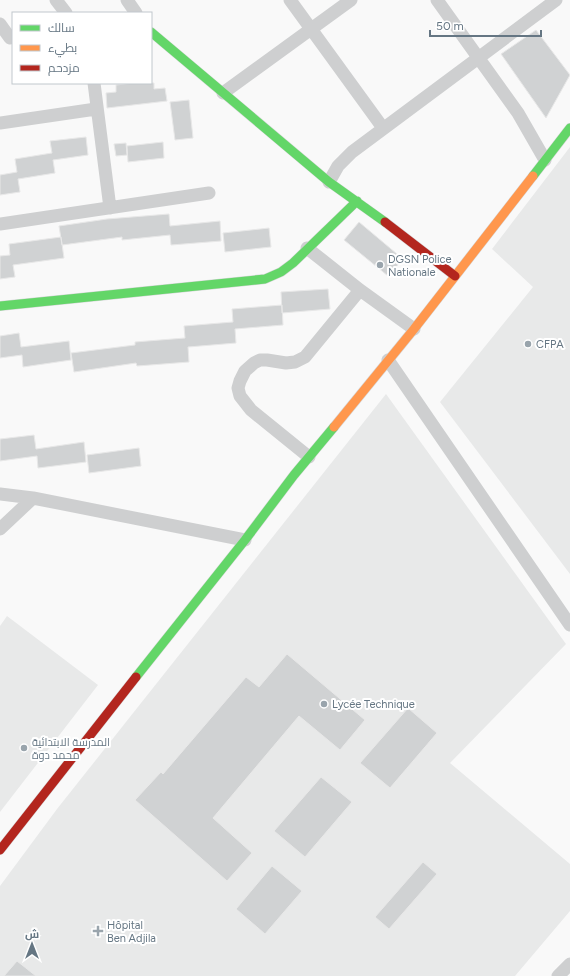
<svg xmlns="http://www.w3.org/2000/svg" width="570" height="976" font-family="Figtree,Cairo,sans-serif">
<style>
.built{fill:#e8e9e9}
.building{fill:#d0d2d3;stroke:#e8e8e8}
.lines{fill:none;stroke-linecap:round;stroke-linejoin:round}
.fast-casing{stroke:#d5d6d7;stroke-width:10}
.slow-casing{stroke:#d5d6d7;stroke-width:10}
.jam-casing{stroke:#d5d6d7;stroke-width:10}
.street{stroke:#cecfd0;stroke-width:13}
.fast{stroke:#63d668;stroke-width:9}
.slow{stroke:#ff974d;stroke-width:9}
.jam{stroke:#b3261e;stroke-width:9}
.poi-dot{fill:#99a4ac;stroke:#fff;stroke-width:1.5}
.labels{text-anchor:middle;stroke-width:4;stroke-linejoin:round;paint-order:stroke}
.poi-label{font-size:11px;fill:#657683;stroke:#fff;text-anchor:start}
</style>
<rect width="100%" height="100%" fill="#f9f9f9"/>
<path class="built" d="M570,147V574L440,402L533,287L492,249Z
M386,394L566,644L450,763L570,864V911L515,976H0V886L57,809Z
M7,616L98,685L0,812V626Z"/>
<path class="building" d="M536,30L570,75L546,118L501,54Z
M134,83H154V89L165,88L167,101L107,108L106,93L116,92V85Z
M189,100L193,138L175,140L170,102Z
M86,137L88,155L53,160L55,173L18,179L20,192L0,195V175L17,172L15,159L52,153L50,141Z
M163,142L164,158L128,162L127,146Z
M126,143L127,155L116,156L114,144Z
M169,214L170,226L220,221L221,241L171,245L170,235L122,240V237L62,245L59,226L107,219Z
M359,222L403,259L388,276L344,240Z
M269,228L271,247L225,252L223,233Z
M61,237L64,258L13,265L15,277L0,279V256L10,255L9,244Z
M328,289L330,309L282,313L281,292Z
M282,305L283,325L235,329L236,343L188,347L189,362L137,366L136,363L74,372L71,353L135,345V342L185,338L184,326L233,322L232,309Z
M19,333L21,347L69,341L71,360L23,367L22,355L0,358V336Z
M34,435L36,449L84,442L86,462L38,468L37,456L0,461V439Z
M139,448L141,466L89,473L87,455Z
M287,654L365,720L340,750L299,716L213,818L252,853L227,881L135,800L161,772L163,774L246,677L259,687Z
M408,708L437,733L390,788L360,763Z
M321,777L352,802L305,857L274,831Z
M423,862L437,874L389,929L375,917Z
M272,866L302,891L265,934L236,909Z
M17,961L36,976H4Z"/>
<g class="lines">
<g class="fast-casing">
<path id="fast" d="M151,32L329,182L385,222
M533,176L570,128
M0,306L265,279L281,272L293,263L357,201
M136,677L245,540L294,475L334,427"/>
</g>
<g class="slow-casing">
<path id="slow" d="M334,427L414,329L533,176"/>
</g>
<g class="jam-casing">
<path id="jam" d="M385,222L455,276
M0,850L136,677"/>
</g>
<path class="street" d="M56,0L66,13
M127,0L136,13
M290,0L383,128
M437,0L518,113L545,160
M0,24L10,38
M94,83L110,208
M223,93L351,0
M0,123L96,109
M329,182L338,166L352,152L556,0
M0,224L209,193
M307,248L360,290L414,329
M388,360L570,625
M309,457L251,410L240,396L238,388L240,381L245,371L254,363L260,360H267L286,363L295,362L305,357L360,290
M0,494L33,498L245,540
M0,529L33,498
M558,976L570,964"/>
<use href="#fast" class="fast"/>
<use href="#slow" class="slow"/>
<use href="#jam" class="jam"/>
</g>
<g class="poi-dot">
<circle cx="380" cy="265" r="4"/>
<circle cx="528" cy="344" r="4"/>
<circle cx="324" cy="704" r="4"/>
<circle cx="24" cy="748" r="4"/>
<path d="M96 925h4v4h4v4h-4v4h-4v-4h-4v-4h4z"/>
</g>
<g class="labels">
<g class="poi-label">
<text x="388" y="263">DGSN Police<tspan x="388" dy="13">Nationale</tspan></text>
<text x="536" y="348">CFPA</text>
<text x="332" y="708">Lycée Technique</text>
<text x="32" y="746">المدرسة الابتدائية<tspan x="32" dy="13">محمد دوة</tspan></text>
<text x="107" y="929">Hôpital<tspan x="107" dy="13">Ben Adjila</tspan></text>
</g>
</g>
<rect x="12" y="12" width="140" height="72" fill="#ffffff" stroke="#c1c8cd"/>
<rect x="20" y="25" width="20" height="6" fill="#63d668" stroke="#c1c8cd"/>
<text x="48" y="32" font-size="12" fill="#657683">سالك</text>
<rect x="20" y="45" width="20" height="6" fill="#ff974d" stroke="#c1c8cd"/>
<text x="48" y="52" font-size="12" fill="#657683">بطيء</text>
<rect x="20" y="65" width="20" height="6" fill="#b3261e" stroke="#c1c8cd"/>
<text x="48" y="72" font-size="12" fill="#657683">مزدحم</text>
<g transform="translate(32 944)" stroke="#ffffff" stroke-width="3" paint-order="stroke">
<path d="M0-3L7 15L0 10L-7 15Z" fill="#657683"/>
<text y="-6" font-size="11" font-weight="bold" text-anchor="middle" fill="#657683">ش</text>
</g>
<path d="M430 30v6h111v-6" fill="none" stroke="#657683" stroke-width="2"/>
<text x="436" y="30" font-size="12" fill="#657683" stroke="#ffffff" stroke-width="3" paint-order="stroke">50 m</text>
</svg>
